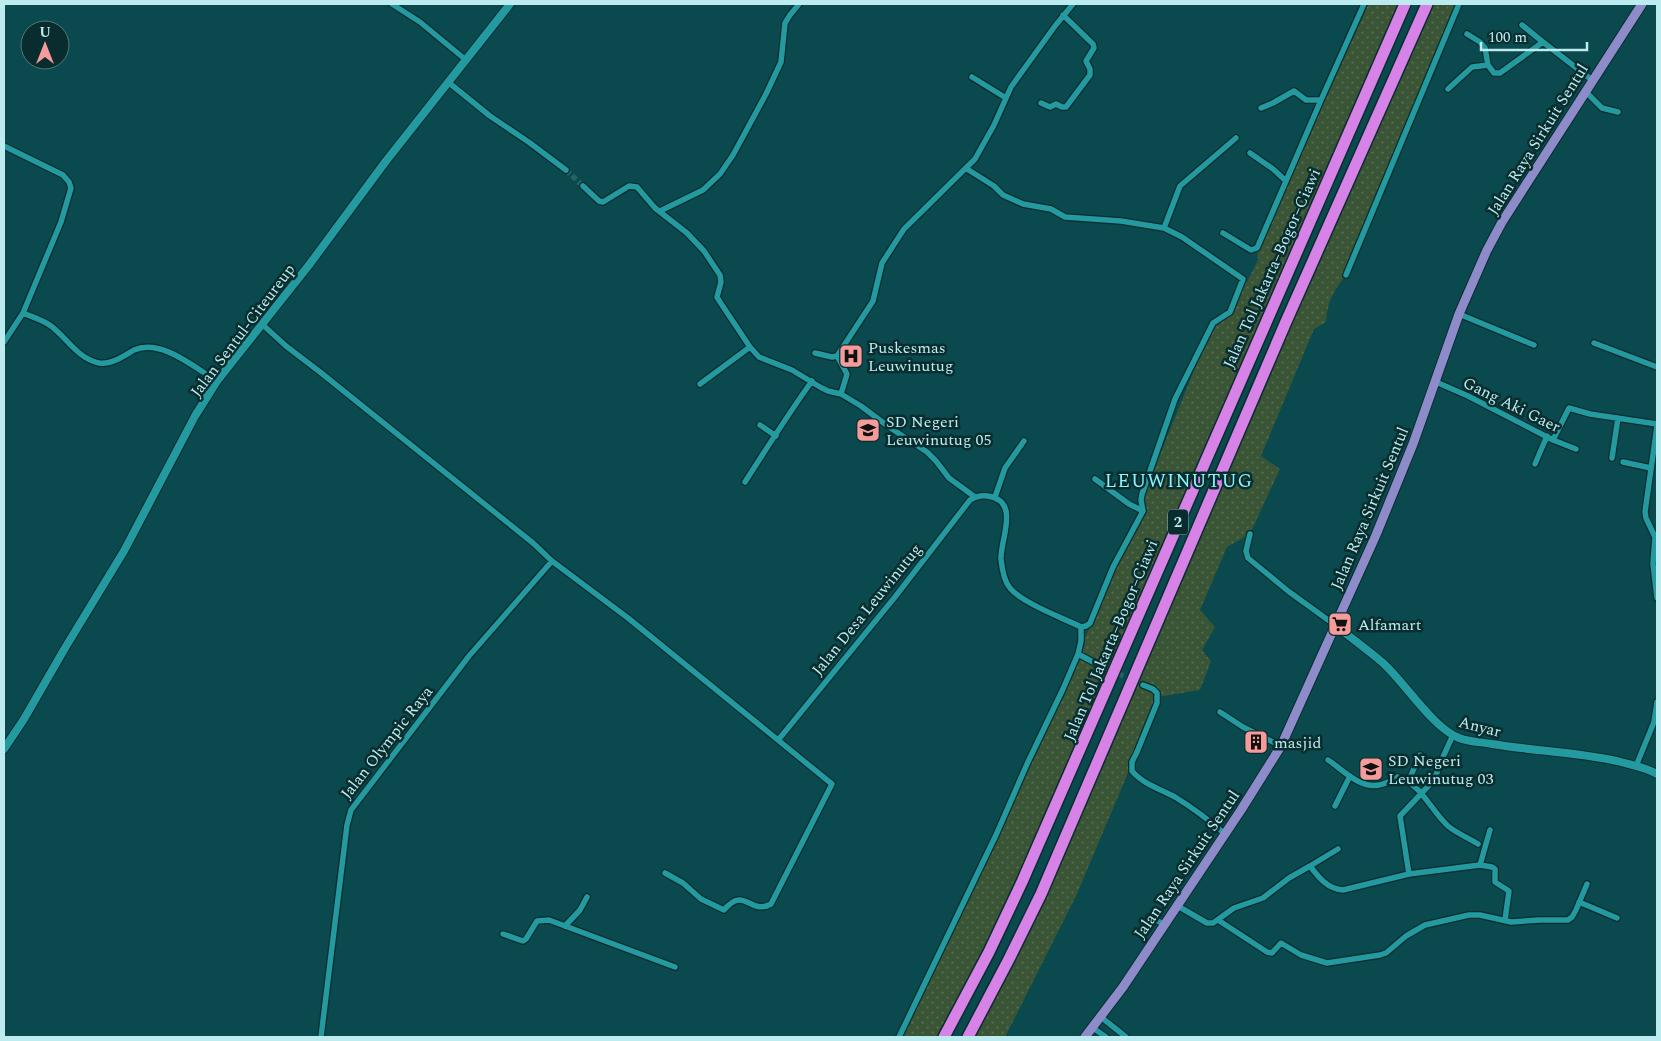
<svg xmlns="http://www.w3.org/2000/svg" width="1661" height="1041" font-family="Spectral,serif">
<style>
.grass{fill:url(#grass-dots)}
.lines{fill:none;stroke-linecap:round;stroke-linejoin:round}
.minor-tunnel{stroke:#256165;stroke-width:5.5;stroke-dasharray:5.5 3;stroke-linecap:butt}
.minor-casing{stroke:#092d2f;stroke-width:8}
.tertiary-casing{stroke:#092d2f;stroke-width:10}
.primary-casing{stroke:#092d2f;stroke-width:11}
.motorway-casing{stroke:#092d2f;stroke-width:14}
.minor{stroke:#2399a0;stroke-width:5.5}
.tertiary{stroke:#2399a0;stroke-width:8}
.primary{stroke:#8e8bcb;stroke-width:9}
.motorway{stroke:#d682e7;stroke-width:11}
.labels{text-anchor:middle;stroke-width:5;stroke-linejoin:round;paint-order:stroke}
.shield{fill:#092d2f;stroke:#86b3b5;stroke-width:1}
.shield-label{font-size:15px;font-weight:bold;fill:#bcecef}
.street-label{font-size:16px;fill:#bcecef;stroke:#092d2f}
.poi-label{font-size:16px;fill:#bcecef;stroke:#092d2f;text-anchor:start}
.quarter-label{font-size:19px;letter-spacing:1px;fill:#8bf5fb;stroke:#092d2f}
</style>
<defs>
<pattern id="grass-dots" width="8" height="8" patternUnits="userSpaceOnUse" patternTransform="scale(1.25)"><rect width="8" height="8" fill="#3a5535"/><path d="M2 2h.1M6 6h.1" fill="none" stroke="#556e53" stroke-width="1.8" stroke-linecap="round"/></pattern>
</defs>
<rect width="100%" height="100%" fill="#0a494d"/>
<path class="grass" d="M1364,4H1405L1034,854L944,1037H898L1063,689L1120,557L1143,511L1141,502L1213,323L1226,316L1243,279L1247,282L1258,260L1257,248Z
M1427,4H1459L1346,275C1333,292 1328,300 1326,322L1314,329L1261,456L1280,469L1250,534L1227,547L1200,610L1215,627L1202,650L1211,661L1200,690L1158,697L1131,766L1076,896L1005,1037H967L1009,959Z"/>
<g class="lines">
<path class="minor-tunnel" d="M566,170L583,186
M1095,663L1143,685"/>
<g class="minor-casing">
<path id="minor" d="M392,4L420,22L466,60
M1522,25L1543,42
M1467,34L1480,42L1485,48L1488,65L1494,73H1500L1543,42L1592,80
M972,77L1006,98
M448,82L490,116L530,143L566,170
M1448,89L1472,67L1488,65
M1585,91L1602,108L1618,112
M1041,103L1050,107L1056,104L1062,107H1066L1090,75V69L1086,61L1094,48L1093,44L1063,15
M1261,108L1273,103L1294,91L1306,100H1321L1364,4
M4,146L63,175L69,182L71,188L61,222L23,313L4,342
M1286,181L1321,100
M583,186L599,201L603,202L629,186L637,187L655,208L687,233L704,251L720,275L721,282L717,297L720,302L750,347L759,357L792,370L820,387L828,391L841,394L861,406L889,427L927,452L936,461L949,478L975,497
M660,211L703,190L720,174L733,155L766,94L781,62L785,23L790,15L799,4
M1164,228L1180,186L1236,138
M1223,233L1251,250L1257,248L1286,181L1273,169L1250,153
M1346,275L1459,4
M23,313C32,317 43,320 51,326C67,338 78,359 99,363C111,365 124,356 134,350C161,338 195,368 217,381
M1459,314L1534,345
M263,325L286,346L320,372L533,543L552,561L628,618L832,784L771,904C750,916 745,885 724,910L701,899L683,883L665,873
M1594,343L1657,367
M815,353L832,357L837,356L873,301L882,263L904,229L975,159L994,125L1011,87L1055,26L1073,4
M837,356L847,374L841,394
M1436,382L1468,396L1553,440L1576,449
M700,384L750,347
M760,425L776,436
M1657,426L1645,512L1646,518L1655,537L1653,564L1657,598
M1553,440L1569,408L1590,414L1657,424
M1612,458L1618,418
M1623,462L1651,468
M1535,464L1547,436
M1095,479L1129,504L1143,511
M745,482C767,448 788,414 812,381
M995,497L1005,468L1024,441
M1250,534L1246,551L1248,558L1288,591L1335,625
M1081,627V641L1078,654L1095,663
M1143,685L1153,689L1157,693V703L1137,752L1132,762V771C1143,784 1160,789 1175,797C1193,808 1209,820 1225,834
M1220,712L1243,727L1281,746
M779,739L895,597L970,500C976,496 982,495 988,496C1021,501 1000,540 1001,559C1002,569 1004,581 1010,588C1022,603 1063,618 1081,627L1086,626L1090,623L1113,567L1143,511L1141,500L1142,494L1175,399L1213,323L1230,312L1243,279L1182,237L1164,228L1121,221L1065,217L1051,209L1023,204L1003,195L994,186L967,169
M1328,760C1343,770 1360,789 1379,785C1386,784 1391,780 1397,777C1421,783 1431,811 1448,826C1456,833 1469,838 1478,844
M1636,766L1654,722L1657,702
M1408,782L1420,755
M1335,806L1350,776
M1480,865L1492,867L1495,869V882L1509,891L1505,920
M1310,866L1338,849
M1409,874L1400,816L1434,780L1443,757L1453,735
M1579,902L1617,918
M1176,905L1207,923H1213L1234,908L1263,898L1289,878L1310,866C1319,878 1328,889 1343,890L1409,874L1480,865L1490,830
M1149,917L1164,924
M1218,920L1267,952L1272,953L1281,943L1301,955L1327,963L1380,955L1386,953L1406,936L1425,925L1469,915H1480L1511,922L1539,920H1568L1572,917L1576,910L1587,884
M565,926L580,910L587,897
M503,934L523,941L526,939L537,921L549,920L675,967
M1101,1017L1126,1037
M1093,1028L1106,1037
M321,1037L347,825L351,810L469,656L552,561
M899,1037L996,835L1027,764L1063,689L1078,654"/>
</g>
<g class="tertiary-casing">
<path id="tertiary" d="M1335,625C1351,638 1368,650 1383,663C1406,684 1432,727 1459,738C1469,742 1482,742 1492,744C1534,751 1576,752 1617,761C1631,765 1645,767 1657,774
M4,749L24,719L65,648L124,551L195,416L217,381L309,265L386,161L510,4"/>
</g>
<g class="primary-casing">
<path id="primary" d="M1085,1037L1123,987L1241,810L1281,746L1376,535L1413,444L1459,314L1487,250L1502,222L1642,4"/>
</g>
<g class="motorway-casing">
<path id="motorway" d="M944,1037L989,952L1022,882L1405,4
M968,1037L1009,959L1041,894L1285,324L1427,4"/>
</g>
<use href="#minor" class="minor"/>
<use href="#tertiary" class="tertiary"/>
<use href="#primary" class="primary"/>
<use href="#motorway" class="motorway"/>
</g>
<defs>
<g id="hospital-square" transform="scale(1.25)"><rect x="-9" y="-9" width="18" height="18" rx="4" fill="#f59b9a" stroke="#092d2f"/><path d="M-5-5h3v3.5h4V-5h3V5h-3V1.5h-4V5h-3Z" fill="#111"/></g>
<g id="school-square" transform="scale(1.25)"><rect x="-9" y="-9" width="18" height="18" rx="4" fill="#f59b9a" stroke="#092d2f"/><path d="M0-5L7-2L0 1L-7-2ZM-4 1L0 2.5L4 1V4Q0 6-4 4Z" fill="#111"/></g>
<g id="supermarket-square" transform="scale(1.25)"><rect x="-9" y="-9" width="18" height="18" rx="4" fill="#f59b9a" stroke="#092d2f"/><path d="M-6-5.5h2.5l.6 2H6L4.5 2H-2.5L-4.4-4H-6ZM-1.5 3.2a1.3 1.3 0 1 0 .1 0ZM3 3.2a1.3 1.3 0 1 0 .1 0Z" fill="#111"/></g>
<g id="building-square" transform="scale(1.25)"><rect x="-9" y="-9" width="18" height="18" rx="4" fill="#f59b9a" stroke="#092d2f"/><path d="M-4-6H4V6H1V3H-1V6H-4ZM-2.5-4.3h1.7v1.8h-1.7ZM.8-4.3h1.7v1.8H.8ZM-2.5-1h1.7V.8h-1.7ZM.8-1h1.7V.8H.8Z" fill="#111"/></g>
</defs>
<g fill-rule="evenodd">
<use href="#hospital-square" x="851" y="356"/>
<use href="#school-square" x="868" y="430"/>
<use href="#supermarket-square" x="1340" y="624"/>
<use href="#building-square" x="1256" y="742"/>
<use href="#school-square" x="1371" y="769"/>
</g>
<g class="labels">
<rect class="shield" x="1168" y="509.5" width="20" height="25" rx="4"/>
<g class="shield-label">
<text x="1178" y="527">2</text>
</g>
<g class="street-label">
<text transform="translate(1537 139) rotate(-58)" y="6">Jalan Raya Sirkuit Sentul</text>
<text transform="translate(1271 268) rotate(-66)" y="6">Jalan Tol Jakarta–Bogor–Ciawi</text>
<text transform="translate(242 330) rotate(-53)" y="6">Jalan Sentul-Citeureup</text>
<text transform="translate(1512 404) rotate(26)" y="6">Gang Aki Gaer</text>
<text transform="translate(1369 508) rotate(-67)" y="6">Jalan Raya Sirkuit Sentul</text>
<text transform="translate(866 609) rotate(-51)" y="6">Jalan Desa Leuwinutug</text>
<text transform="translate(1110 640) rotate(-67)" y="6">Jalan Tol Jakarta–Bogor–Ciawi</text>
<text transform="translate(1480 726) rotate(14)" y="6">Anyar</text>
<text transform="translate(386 742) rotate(-52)" y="6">Jalan Olympic Raya</text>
<text transform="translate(1186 864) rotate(-56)" y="6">Jalan Raya Sirkuit Sentul</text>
</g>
<g class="poi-label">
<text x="868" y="353">Puskesmas<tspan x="868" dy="18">Leuwinutug</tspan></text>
<text x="886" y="427">SD Negeri<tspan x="886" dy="18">Leuwinutug 05</tspan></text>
<text x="1358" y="630">Alfamart</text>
<text x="1274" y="748">masjid</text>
<text x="1388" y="766">SD Negeri<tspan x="1388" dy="18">Leuwinutug 03</tspan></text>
</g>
<g class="quarter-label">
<text x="1179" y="487">LEUWINUTUG</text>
</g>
</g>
<rect width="1661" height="1041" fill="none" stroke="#bcecef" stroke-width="10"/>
<g transform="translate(45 45)"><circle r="24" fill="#092d2f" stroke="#51797c"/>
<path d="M0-4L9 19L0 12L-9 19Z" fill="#f59b9a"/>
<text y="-8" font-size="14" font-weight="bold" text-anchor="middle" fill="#bcecef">U</text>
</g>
<path d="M1481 42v8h106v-8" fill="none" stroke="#bcecef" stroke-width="2.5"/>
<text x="1488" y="42" font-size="15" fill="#bcecef" stroke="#092d2f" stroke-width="4" paint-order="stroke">100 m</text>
</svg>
